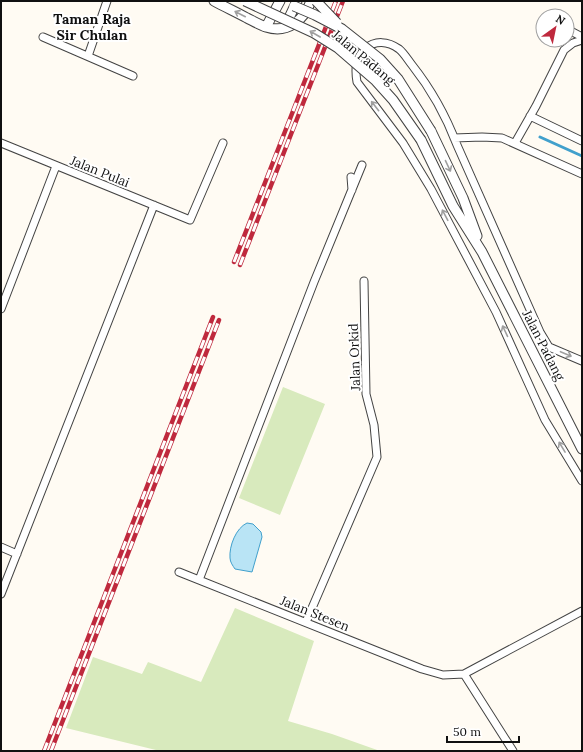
<svg xmlns="http://www.w3.org/2000/svg" width="583" height="752" font-family="Lora,serif">
<style>
.green{fill:#d8eabd}
.water{fill:#b9e4f5;stroke:#41a0cc}
.lines{fill:none;stroke-linecap:round;stroke-linejoin:round}
.stream{stroke:#41a0cc;stroke-width:3}
.minor-casing{stroke:#434343;stroke-width:9}
.tertiary-casing{stroke:#434343;stroke-width:11}
.minor{stroke:#fff;stroke-width:7}
.tertiary{stroke:#fff;stroke-width:9}
.rail-casing{stroke:#bf293d;stroke-width:4.5}
.rail{stroke:#fff;stroke-width:3;stroke-dasharray:9;stroke-linecap:butt}
.tertiary-bridge-casing{stroke:#434343;stroke-width:11;stroke-linecap:butt}
.tertiary-bridge{stroke:#fff;stroke-width:9}
.oneway{stroke:#9f9f9f}
.labels{text-anchor:middle;stroke-width:4;stroke-linejoin:round;paint-order:stroke}
.street-label{font-size:13px;fill:#101010;stroke:#fff}
.neighbourhood-label{font-size:14px;font-weight:bold;fill:#101010;stroke:#fff}
</style>
<rect width="100%" height="100%" fill="#fffbf3"/>
<path class="green" d="M283,387L325,404L280,515L239,498Z
M235,608L314,641L288,721L332,734L380,751H160L66,728L93,657L142,674L148,662L201,682Z"/>
<path class="water" d="M247,523L253,524L261,532L262,537L252,572L235,569C233,566 230,562 230,558C229,546 236,528 247,523Z"/>
<g class="lines">
<path class="stream" d="M540,137L582,156"/>
<g class="minor-casing">
<path id="minor" d="M567,29L582,37
M43,37L133,76
M88,56L107,1
M530,116L582,141
M454,138L482,137L502,138L582,174
M1,143L190,220L223,143
M515,143L536,106L564,50L573,43L582,40
M351,177L352,190
M1,309L56,166
M582,361L549,347L540,332L457,145C446,116 431,89 412,65C408,60 404,53 399,49C388,41 375,40 365,49C355,58 355,70 357,82L403,143L431,189L496,312L545,420L582,481
M1,547L17,554
M179,572L422,669L443,675L464,674L582,611
M199,580L314,282L362,165
M1,594L154,205
M306,622L377,457L374,425L366,394L364,281
M464,674L513,751"/>
</g>
<g class="tertiary-casing">
<path id="tertiary" d="M214,1C225,7 236,12 247,18C253,21 260,25 266,27C288,34 304,20 311,1
M288,20L297,1
M266,27L280,1
M431,131L463,198L477,236
M421,140L453,206L482,252L582,449"/>
</g>
<use href="#minor" class="minor"/>
<use href="#tertiary" class="tertiary"/>
<g class="rail-casing">
<path id="rail" d="M234,262L336,1
M240,265L343,1
M44,751L213,317
M51,751L219,320"/>
</g>
<use href="#rail" class="rail"/>
<g class="tertiary-bridge-casing">
<path id="tertiary-bridge" d="M245,1L314,33L338,48L375,80L393,100L421,140
M316,1L337,23
M294,6L315,15L342,29L380,59L398,79L431,131"/>
</g>
<use href="#tertiary-bridge" class="tertiary-bridge"/>
</g>
<defs><path id="oneway-shaft" d="M-6 0H5M1.5-3L5.5 0L1.5 3" fill="none" stroke-width="1.6" stroke-linecap="round" stroke-linejoin="round"/></defs>
<g class="oneway">
<use href="#oneway-shaft" transform="translate(240 14) rotate(-153)"/>
<use href="#oneway-shaft" transform="translate(315 34) rotate(-150)"/>
<use href="#oneway-shaft" transform="translate(375 106) rotate(-128)"/>
<use href="#oneway-shaft" transform="translate(448 166) rotate(65)"/>
<use href="#oneway-shaft" transform="translate(445 215) rotate(-118)"/>
<use href="#oneway-shaft" transform="translate(505 331) rotate(-115)"/>
<use href="#oneway-shaft" transform="translate(566 354) rotate(23)"/>
<use href="#oneway-shaft" transform="translate(562 447) rotate(-121)"/>
</g>
<g class="labels">
<g class="street-label">
<text transform="translate(364 57) rotate(40)" y="5">Jalan Padang</text>
<text transform="translate(100 171) rotate(22)" y="5">Jalan Pulai</text>
<text transform="translate(544 345) rotate(63)" y="5">Jalan Padang</text>
<text transform="translate(354 357) rotate(-92)" y="5">Jalan Orkid</text>
<text transform="translate(315 613) rotate(22)" y="5">Jalan Stesen</text>
</g>
<g class="neighbourhood-label">
<text x="92" y="24">Taman Raja<tspan x="92" dy="16">Sir Chulan</tspan></text>
</g>
</g>
<rect width="583" height="752" fill="none" stroke="#101010" stroke-width="4"/>
<g transform="translate(555 28) rotate(33)"><circle r="19" fill="#ffffff" stroke="#9f9f9f"/>
<path d="M0-3L7 15L0 10L-7 15Z" fill="#bf293d"/>
<text y="-6" font-size="11" font-weight="bold" text-anchor="middle" fill="#101010">N</text>
</g>
<path d="M447 736v6h72v-6" fill="none" stroke="#101010" stroke-width="2"/>
<text x="453" y="736" font-size="12" fill="#101010" stroke="#ffffff" stroke-width="3" paint-order="stroke">50 m</text>
</svg>
